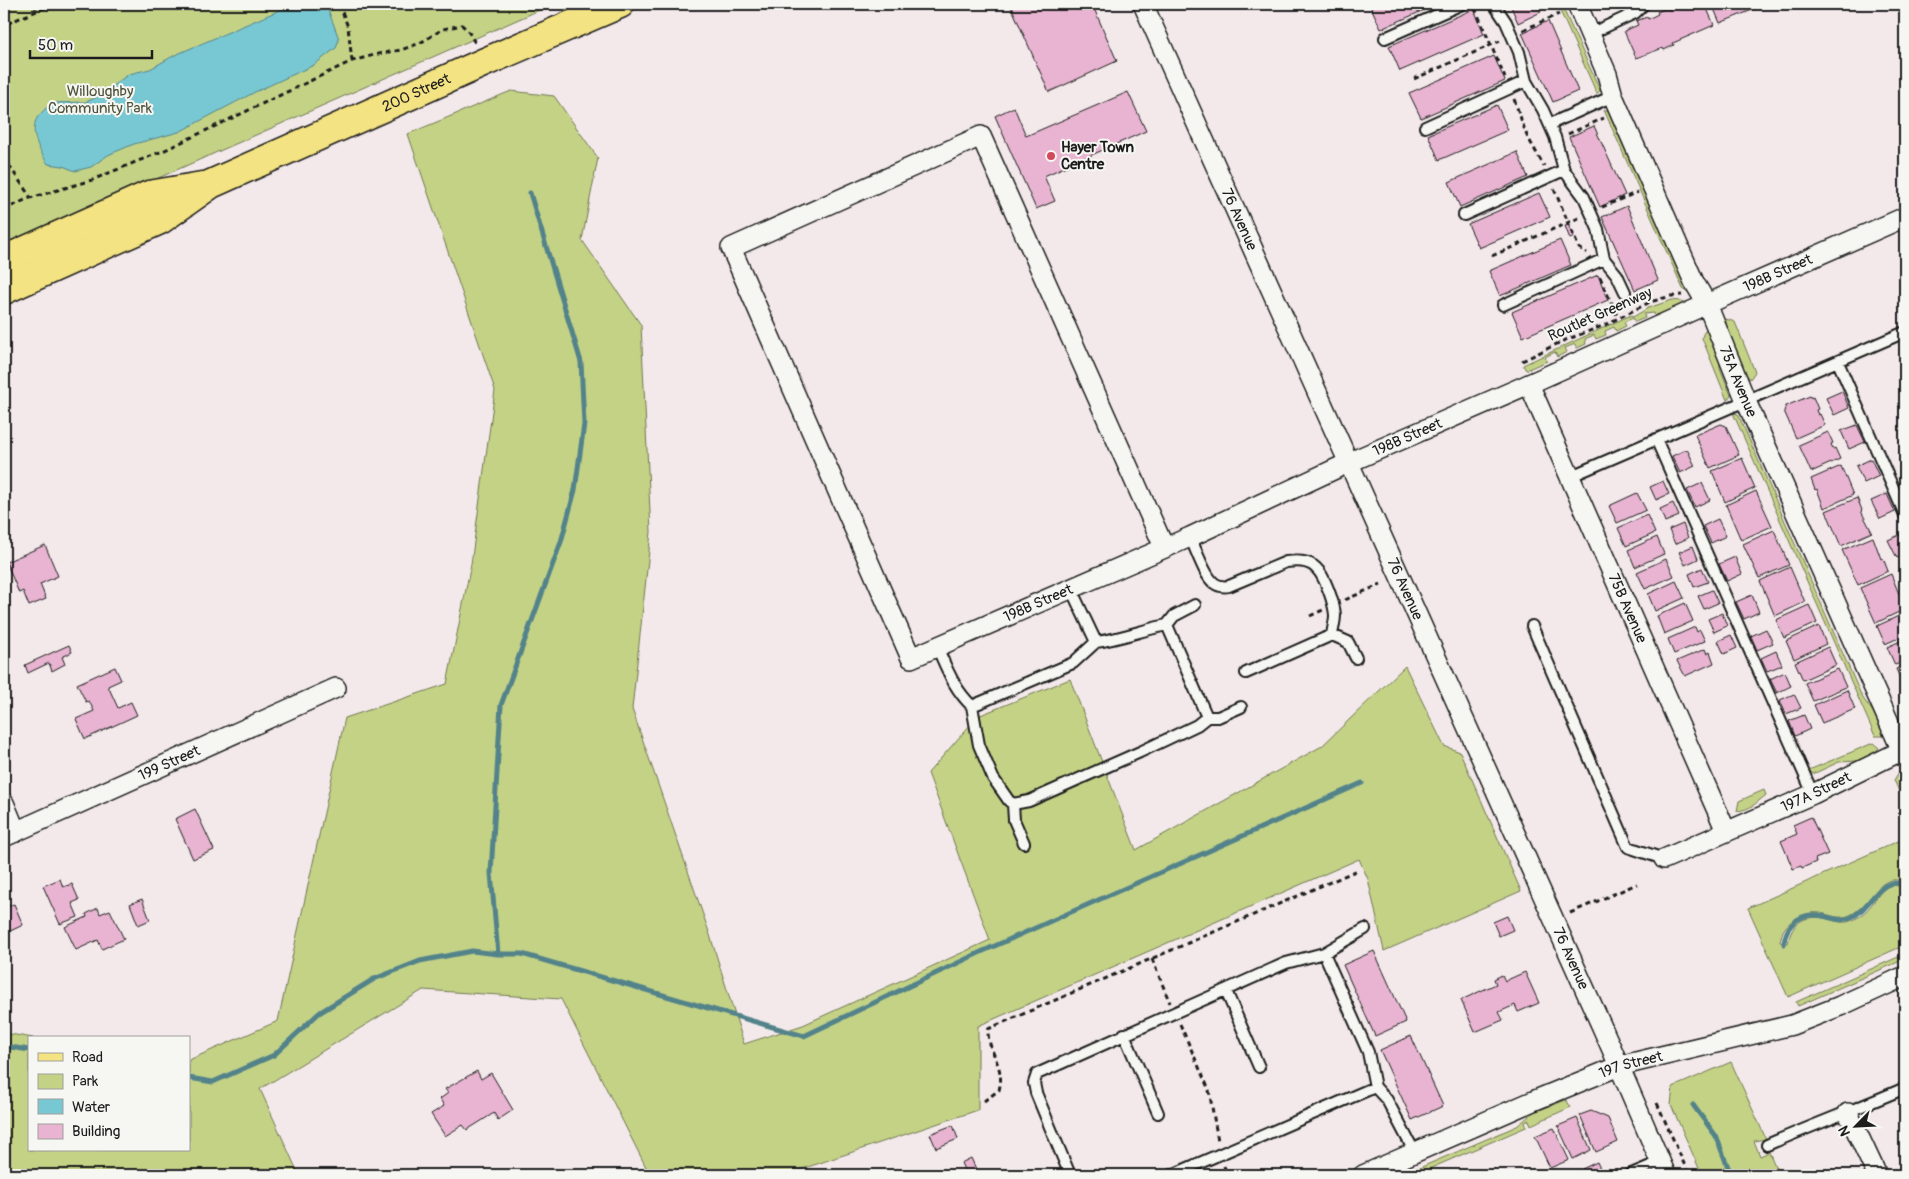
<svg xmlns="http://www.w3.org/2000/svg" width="1909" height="1179" font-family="Pangolin,sans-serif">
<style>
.green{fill:#c4d286;stroke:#707751}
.water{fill:#78c8d3;stroke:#53838a}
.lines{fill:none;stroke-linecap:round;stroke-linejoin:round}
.stream{stroke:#53838a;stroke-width:5}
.building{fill:#e8b4d1;stroke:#1c1c1c}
.lane-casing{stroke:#1c1c1c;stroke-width:14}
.street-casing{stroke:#1c1c1c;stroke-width:22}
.primary-casing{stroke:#1c1c1c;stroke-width:31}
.path{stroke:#1c1c1c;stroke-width:3;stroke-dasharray:5 4;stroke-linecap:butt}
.lane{stroke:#f6f6f2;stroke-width:10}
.street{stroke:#f6f6f2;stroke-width:19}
.primary{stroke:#f4e382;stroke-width:28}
.poi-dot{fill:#d1495b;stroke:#f6f6f2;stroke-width:2}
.labels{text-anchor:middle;stroke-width:4;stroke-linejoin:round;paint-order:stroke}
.park-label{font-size:15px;fill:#4e533c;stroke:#f6f6f2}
.street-label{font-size:15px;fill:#1c1c1c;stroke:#f6f6f2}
.poi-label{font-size:15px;font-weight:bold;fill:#1c1c1c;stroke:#f6f6f2;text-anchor:start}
</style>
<rect width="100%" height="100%" fill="#f3e9eb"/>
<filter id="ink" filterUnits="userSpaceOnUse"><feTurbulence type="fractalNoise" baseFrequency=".02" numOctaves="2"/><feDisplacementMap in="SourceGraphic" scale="10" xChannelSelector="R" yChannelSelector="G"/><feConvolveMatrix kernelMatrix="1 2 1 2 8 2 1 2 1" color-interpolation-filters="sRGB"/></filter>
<g filter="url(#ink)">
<path class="green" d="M4,4H553L4,246Z
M1557,4H1561L1600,90L1597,94Z
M511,91L554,96L598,158L582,240L641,325L651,532L632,709L709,932L744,1044L803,1025L990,940L928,773L978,716L1070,679L1136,850L1322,746L1405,666L1444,746L1460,752L1521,891L1384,951L1368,879L1359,859L978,1026V1110L784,1175H650L561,999L423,990L260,1089L299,1175H4V1033L33,1038H29V1150H189V1060L278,1021L345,718L447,684L471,564L495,390L408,134Z
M1604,110H1609L1687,286L1688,292L1683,289Z
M1672,300L1680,301L1684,304L1681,307L1655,317L1654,313L1644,314L1645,318L1635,322L1633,318L1624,322L1626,326L1616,331L1614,327L1605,331L1606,335L1596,339L1594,335L1585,339L1586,344L1577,348L1575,344L1565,348L1567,352L1557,357L1555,352L1545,357L1547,361L1526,370L1523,365L1631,315L1633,317L1648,308Z
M1726,319L1735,322L1755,372L1750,379C1741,370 1725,332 1726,319Z
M1707,328L1720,357V368L1731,395L1727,400L1702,338L1703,334Z
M1733,413L1738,414L1861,695C1869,709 1883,719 1883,736H1875Z
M1873,743L1879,748L1874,753L1857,761L1839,762L1813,774L1809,770Z
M1899,772L1905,779V805L1894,780Z
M1764,790L1766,795C1756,803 1750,810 1737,811L1739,801Z
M1905,838V883C1880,869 1872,905 1850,915C1839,920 1831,915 1820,913C1808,911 1792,918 1785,928C1782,931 1781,938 1780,942L1788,943C1792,923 1803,915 1824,918C1832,920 1839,923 1847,922C1855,920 1861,916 1867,910C1879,897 1885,877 1905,889V945L1788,997L1748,908Z
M1905,954V959L1798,1006L1796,1002Z
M1731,1062L1766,1139L1754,1141L1760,1156L1769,1152L1779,1175H1702L1671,1105L1673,1087Z
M1566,1100L1571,1107L1531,1125L1529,1120L1525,1122L1526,1127L1415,1175H1403L1517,1126L1534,1112Z"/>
<path class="water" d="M294,4H326L339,39L336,48L314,65L255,92L179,132L134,144L108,155L91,167L75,171L63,166L48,164C40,152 29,132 37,118C40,113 47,108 51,103L86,102L97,97L129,74L150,69L175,55Z"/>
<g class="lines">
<path class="stream" d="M1784,944C1785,927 1798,914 1815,915C1827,915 1838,923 1850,918C1871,910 1880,872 1905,886
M498,954L491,873L501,705L561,542L575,490L584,424L581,362L530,193
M4,1046L29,1050
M189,1078L213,1082L274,1055L319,1013L374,979L420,961L472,951L498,954H522L804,1036L981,952L1362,783
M1693,1105L1716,1136L1731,1175"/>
</g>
<path class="building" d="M1010,4H1092L1117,61L1049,92Z
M1372,4H1438L1381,29L1370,5Z
M1510,4H1537L1541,12L1518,23Z
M1677,4H1705L1714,25L1673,43L1674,45L1664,50L1663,48L1636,58L1624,31L1638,25L1636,21L1647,17L1648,19L1658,14L1657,12L1667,8L1668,10L1678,5Z
M1712,4H1762V6L1720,23Z
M1474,9L1484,34L1400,71L1389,46Z
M1548,21L1578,91L1553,102L1522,33Z
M1494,56L1505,81L1421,118L1409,93Z
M1128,92L1146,131L1044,176L1055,201L1036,209L995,116L1014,107L1026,136Z
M1497,105L1508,130L1439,160L1428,135Z
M1594,126L1625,195L1600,207L1569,137Z
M1517,152L1528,177L1460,207L1449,182Z
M1539,193L1550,217L1479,248L1468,224Z
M1627,206L1658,280L1635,290L1602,217Z
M1569,225L1574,237L1570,239L1565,226Z
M1560,240L1571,265L1500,296L1489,271Z
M1598,275L1608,300L1523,337L1512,312Z
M1842,391L1849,408L1834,415L1826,398Z
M1810,396L1811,398L1813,397L1818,409L1816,410L1818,415L1820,414L1825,425L1796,438L1784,411L1786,406Z
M1721,424L1726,426L1739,455L1710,468L1695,435Z
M1857,425L1865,442L1849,449L1841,431Z
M1828,432L1833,443L1831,444L1833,449L1835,448L1840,459L1811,472L1799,445Z
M1687,449L1695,466L1680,473L1672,456Z
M1742,458L1755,488L1725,502L1712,471Z
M1871,459L1879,476L1864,483L1856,466Z
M1841,466L1853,495L1824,508L1817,489L1815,490L1811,479Z
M1663,481L1669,494L1656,500L1650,487Z
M1702,483L1710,500L1695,507L1687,490Z
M1756,491L1772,526L1741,540L1726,505Z
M1637,493L1646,510L1617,523L1609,506Z
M1887,494L1895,512L1880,519L1871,501Z
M1857,498L1862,510L1861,511L1872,532L1841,546L1826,511Z
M1673,503L1679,516L1665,522L1660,509Z
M1647,515L1655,533L1626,546L1618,528Z
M1718,519L1726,536L1711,543L1703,526Z
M1683,524L1688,538L1675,544L1669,530Z
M1774,530L1789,565L1759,578L1743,544Z
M1904,533L1905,554L1897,558L1888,540Z
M1657,537L1664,554L1635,567L1628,550Z
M1873,537L1881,559L1883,558L1888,571L1858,585L1842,550Z
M45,545L58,576L40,584L46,599L29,606L23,591L19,593L6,562Z
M1693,546L1698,559L1685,565L1679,552Z
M1735,557L1742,574L1727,581L1719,564Z
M1666,559L1674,576L1645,589L1637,572Z
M1790,567L1805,602L1775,616L1760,581Z
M1702,568L1708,582L1694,587L1689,574Z
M1891,574L1905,609L1876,623L1860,588Z
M1676,581L1684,598L1655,611L1648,594Z
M1712,590L1718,603L1704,609L1698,596Z
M1752,595L1759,612L1744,619L1736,602Z
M1685,603L1693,621L1664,634L1657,616Z
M1809,605L1817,623L1784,638L1776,620Z
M1722,613L1727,626L1714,632L1708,619Z
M1905,613V635L1885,644L1877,626Z
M1819,626L1826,644L1794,659L1786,641Z
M1695,627L1697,632L1700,630L1705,641L1674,654L1668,639Z
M1766,629L1773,643L1757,650L1751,636Z
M1731,635L1737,648L1724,654L1718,641Z
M1905,639V661L1895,665L1887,647Z
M69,645L72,652L62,657L65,664L52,671L49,663L28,673L25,665Z
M1828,647L1836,665L1803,680L1795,662Z
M1705,649L1707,654L1710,652L1714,663L1685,676L1677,661Z
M1776,651L1782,665L1767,671L1761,658Z
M1905,665V686L1904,687L1896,669Z
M115,667L121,680L108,686L118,708L131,702L137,715L85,739L76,719L94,711L89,701L86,702L77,684Z
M1838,669L1846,687L1813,701L1805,683Z
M1785,672L1791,686L1777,693L1770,679Z
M1847,690L1855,709L1822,723L1814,705Z
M1794,694L1801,708L1786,714L1780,700Z
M1804,715L1810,729L1795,736L1789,721Z
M195,809L214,850L193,859L175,819Z
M1811,817L1828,854L1815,859L1816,862L1802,868L1801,866L1793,869L1781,841L1797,834L1793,825Z
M60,879L63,887L72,884L79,900L72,903L78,917L60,924L43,886Z
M142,899L150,920L138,925L130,904Z
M14,904L23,925L4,934V908Z
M98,908L100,914L110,910L124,939L102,949L98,940L76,950L65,927L87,917L86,914Z
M1507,916L1513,930L1499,936L1493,922Z
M1374,951L1406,1022L1375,1036L1343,965Z
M1525,972L1539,1003L1518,1012L1515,1005L1499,1012L1503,1020L1475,1032L1461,1000L1496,984L1494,979L1502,975L1505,981Z
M1411,1036L1443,1106L1412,1120L1380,1050Z
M477,1071L481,1079L491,1073L513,1110L498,1120L494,1113L467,1130L463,1125L445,1136L431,1114L444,1106L440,1099L448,1093L445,1089Z
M1591,1111L1608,1118L1618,1142L1596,1152L1580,1115Z
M1577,1118L1591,1150L1573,1159L1558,1126Z
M953,1125L958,1139L936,1148L930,1134Z
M1554,1128L1569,1160L1550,1168L1535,1136Z
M971,1158L976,1169L966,1174L961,1163Z
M1597,1162L1603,1175H1585L1582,1169Z"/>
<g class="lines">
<g class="lane-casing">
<path id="lane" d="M1494,4L1506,22L1519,52L1526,81L1543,110L1555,137L1564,170L1584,197L1598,229L1604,259L1617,275L1625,292
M1590,34L1635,13L1644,4
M1385,38L1462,4
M1550,124L1613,96
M1425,127L1526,81
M1464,215L1564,170
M1503,305L1604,259
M1838,362L1905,515
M1656,439L1813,794
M1569,477L1905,332
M1190,537C1196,549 1204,575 1214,583C1218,586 1224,587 1229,586L1286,562C1296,561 1308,560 1316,568C1325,576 1334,603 1335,615C1335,621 1333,628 1332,635L1246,673
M1071,589L1096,642L1073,663L972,706L979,745L993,778L1009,801L1013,804L1029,801L1140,752L1197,725L1207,717H1218L1241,707
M1195,605L1174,616L1167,625L1207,717
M1532,626L1628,847L1664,859
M1332,635L1348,642L1356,658
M1096,642C1120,639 1142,630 1167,625
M937,647C947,669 954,689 972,706
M1013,804L1014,820L1024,843
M1324,953L1368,1052L1375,1087L1387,1100L1415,1153
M1226,991L1259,1067
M1124,1034L1158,1113
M1767,1145C1813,1125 1859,1108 1905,1088
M1070,1175L1036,1093L1034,1083L1037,1074L1286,963L1324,953L1365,929
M1172,1175L1375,1087
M1629,1175L1660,1162"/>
</g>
<g class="street-casing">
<g id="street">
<path id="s1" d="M1143,4L1610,1045L1666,1175"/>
<path id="s2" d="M1577,4L1607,74L1613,96L1694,282L1707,304L1746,401L1905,758"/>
<path id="s3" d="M1529,384L1726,831"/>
<path id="s4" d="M1164,547L981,136L731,248L911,658L1190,537L1350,462L1529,384L1707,304L1905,217"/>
<path d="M4,803L16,832"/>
<path id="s5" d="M4,837L336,688"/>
<path id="s6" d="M1664,859L1813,794L1905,749"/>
<path d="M1848,1113L1877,1175"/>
<path id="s7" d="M1363,1175L1533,1101L1619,1066L1792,1025L1840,1006L1905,976"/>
</g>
</g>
<g class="primary-casing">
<g id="primary">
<path d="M4,260L149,195L202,186"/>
<path id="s8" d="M4,290L160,220L211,184L485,62L620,4"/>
</g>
</g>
<path class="path" d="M34,4L37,10
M339,4L348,27L352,61
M1475,8L1505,78
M1523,30L1559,14
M4,31L7,29L8,23L53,4
M1414,79L1500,41
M4,83L9,96L4,112
M1514,99L1527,136L1544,166
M1568,134L1604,118
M4,158L31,198
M1554,189L1579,248L1587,253
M1602,207L1638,192
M4,210L27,199L92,180L165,150L352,61L378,54L401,50L420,43L443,29L462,25L468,31L475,43
M1492,256L1581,217
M1600,277L1618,318
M1522,361L1563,341L1605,325L1650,302L1671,296L1682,295
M1345,600L1381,584
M1310,616L1323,610
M1570,913L1637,884
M1152,959L1170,1003
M1180,1024L1209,1090L1218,1141
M984,1101L999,1090C1006,1066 987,1052 988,1029L1358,870
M1657,1103L1689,1175
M1224,1166L1227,1175"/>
<use href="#lane" class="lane"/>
<use href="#street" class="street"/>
<use href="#primary" class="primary"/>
</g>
</g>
<circle class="poi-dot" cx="1051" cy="156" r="5"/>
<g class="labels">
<g class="park-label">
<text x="100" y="96">Willoughby<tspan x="100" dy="17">Community Park</tspan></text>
</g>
<g class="street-label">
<text dy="5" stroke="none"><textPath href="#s8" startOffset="458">200 Street</textPath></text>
<text dy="5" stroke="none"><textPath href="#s1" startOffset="236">76 Avenue</textPath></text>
<text dy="5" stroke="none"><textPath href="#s4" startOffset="2120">198B Street</textPath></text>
<text transform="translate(1600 314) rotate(-24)" y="5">Routlet Greenway</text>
<text dy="5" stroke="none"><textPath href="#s2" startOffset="411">75A Avenue</textPath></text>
<text dy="5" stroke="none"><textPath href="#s4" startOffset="1715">198B Street</textPath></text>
<text dy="5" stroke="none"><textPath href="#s1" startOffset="641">76 Avenue</textPath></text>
<text dy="5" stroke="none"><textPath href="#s4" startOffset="1310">198B Street</textPath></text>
<text dy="5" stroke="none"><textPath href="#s3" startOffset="245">75B Avenue</textPath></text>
<text dy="5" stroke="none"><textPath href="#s5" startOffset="181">199 Street</textPath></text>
<text dy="5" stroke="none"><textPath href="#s6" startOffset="166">197A Street</textPath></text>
<text dy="5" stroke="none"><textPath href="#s1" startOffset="1046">76 Avenue</textPath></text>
<text dy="5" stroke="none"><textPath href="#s7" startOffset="290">197 Street</textPath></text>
</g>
<g class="poi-label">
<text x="1061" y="152">Hayer Town<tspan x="1061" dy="17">Centre</tspan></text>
</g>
</g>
<rect width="1909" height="1179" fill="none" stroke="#f6f6f2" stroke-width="20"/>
<rect x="10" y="10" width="1889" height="1159" fill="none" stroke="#1c1c1c" stroke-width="2" filter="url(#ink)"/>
<rect x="28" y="1036" width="162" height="115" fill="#f6f6f2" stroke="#9f9f9c"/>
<rect x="38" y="1053" width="25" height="8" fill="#f4e382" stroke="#9f9f9c"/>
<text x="72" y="1062" font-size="15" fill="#1c1c1c">Road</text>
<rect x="38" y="1074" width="25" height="15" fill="#c4d286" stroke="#9f9f9c"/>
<text x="72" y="1086" font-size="15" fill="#1c1c1c">Park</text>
<rect x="38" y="1099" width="25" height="15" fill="#78c8d3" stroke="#9f9f9c"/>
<text x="72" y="1112" font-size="15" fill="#1c1c1c">Water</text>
<rect x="38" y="1124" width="25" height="15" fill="#e8b4d1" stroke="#9f9f9c"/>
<text x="72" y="1136" font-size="15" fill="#1c1c1c">Building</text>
<g transform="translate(1856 1126) rotate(246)" stroke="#f6f6f2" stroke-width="4" paint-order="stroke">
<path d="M0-4L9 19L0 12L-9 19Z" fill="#1c1c1c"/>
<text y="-8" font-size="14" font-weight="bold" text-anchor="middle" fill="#1c1c1c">N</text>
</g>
<path d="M30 50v8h122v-8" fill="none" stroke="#1c1c1c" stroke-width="2.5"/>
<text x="38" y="50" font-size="15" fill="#1c1c1c" stroke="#f6f6f2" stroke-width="4" paint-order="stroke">50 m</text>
</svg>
